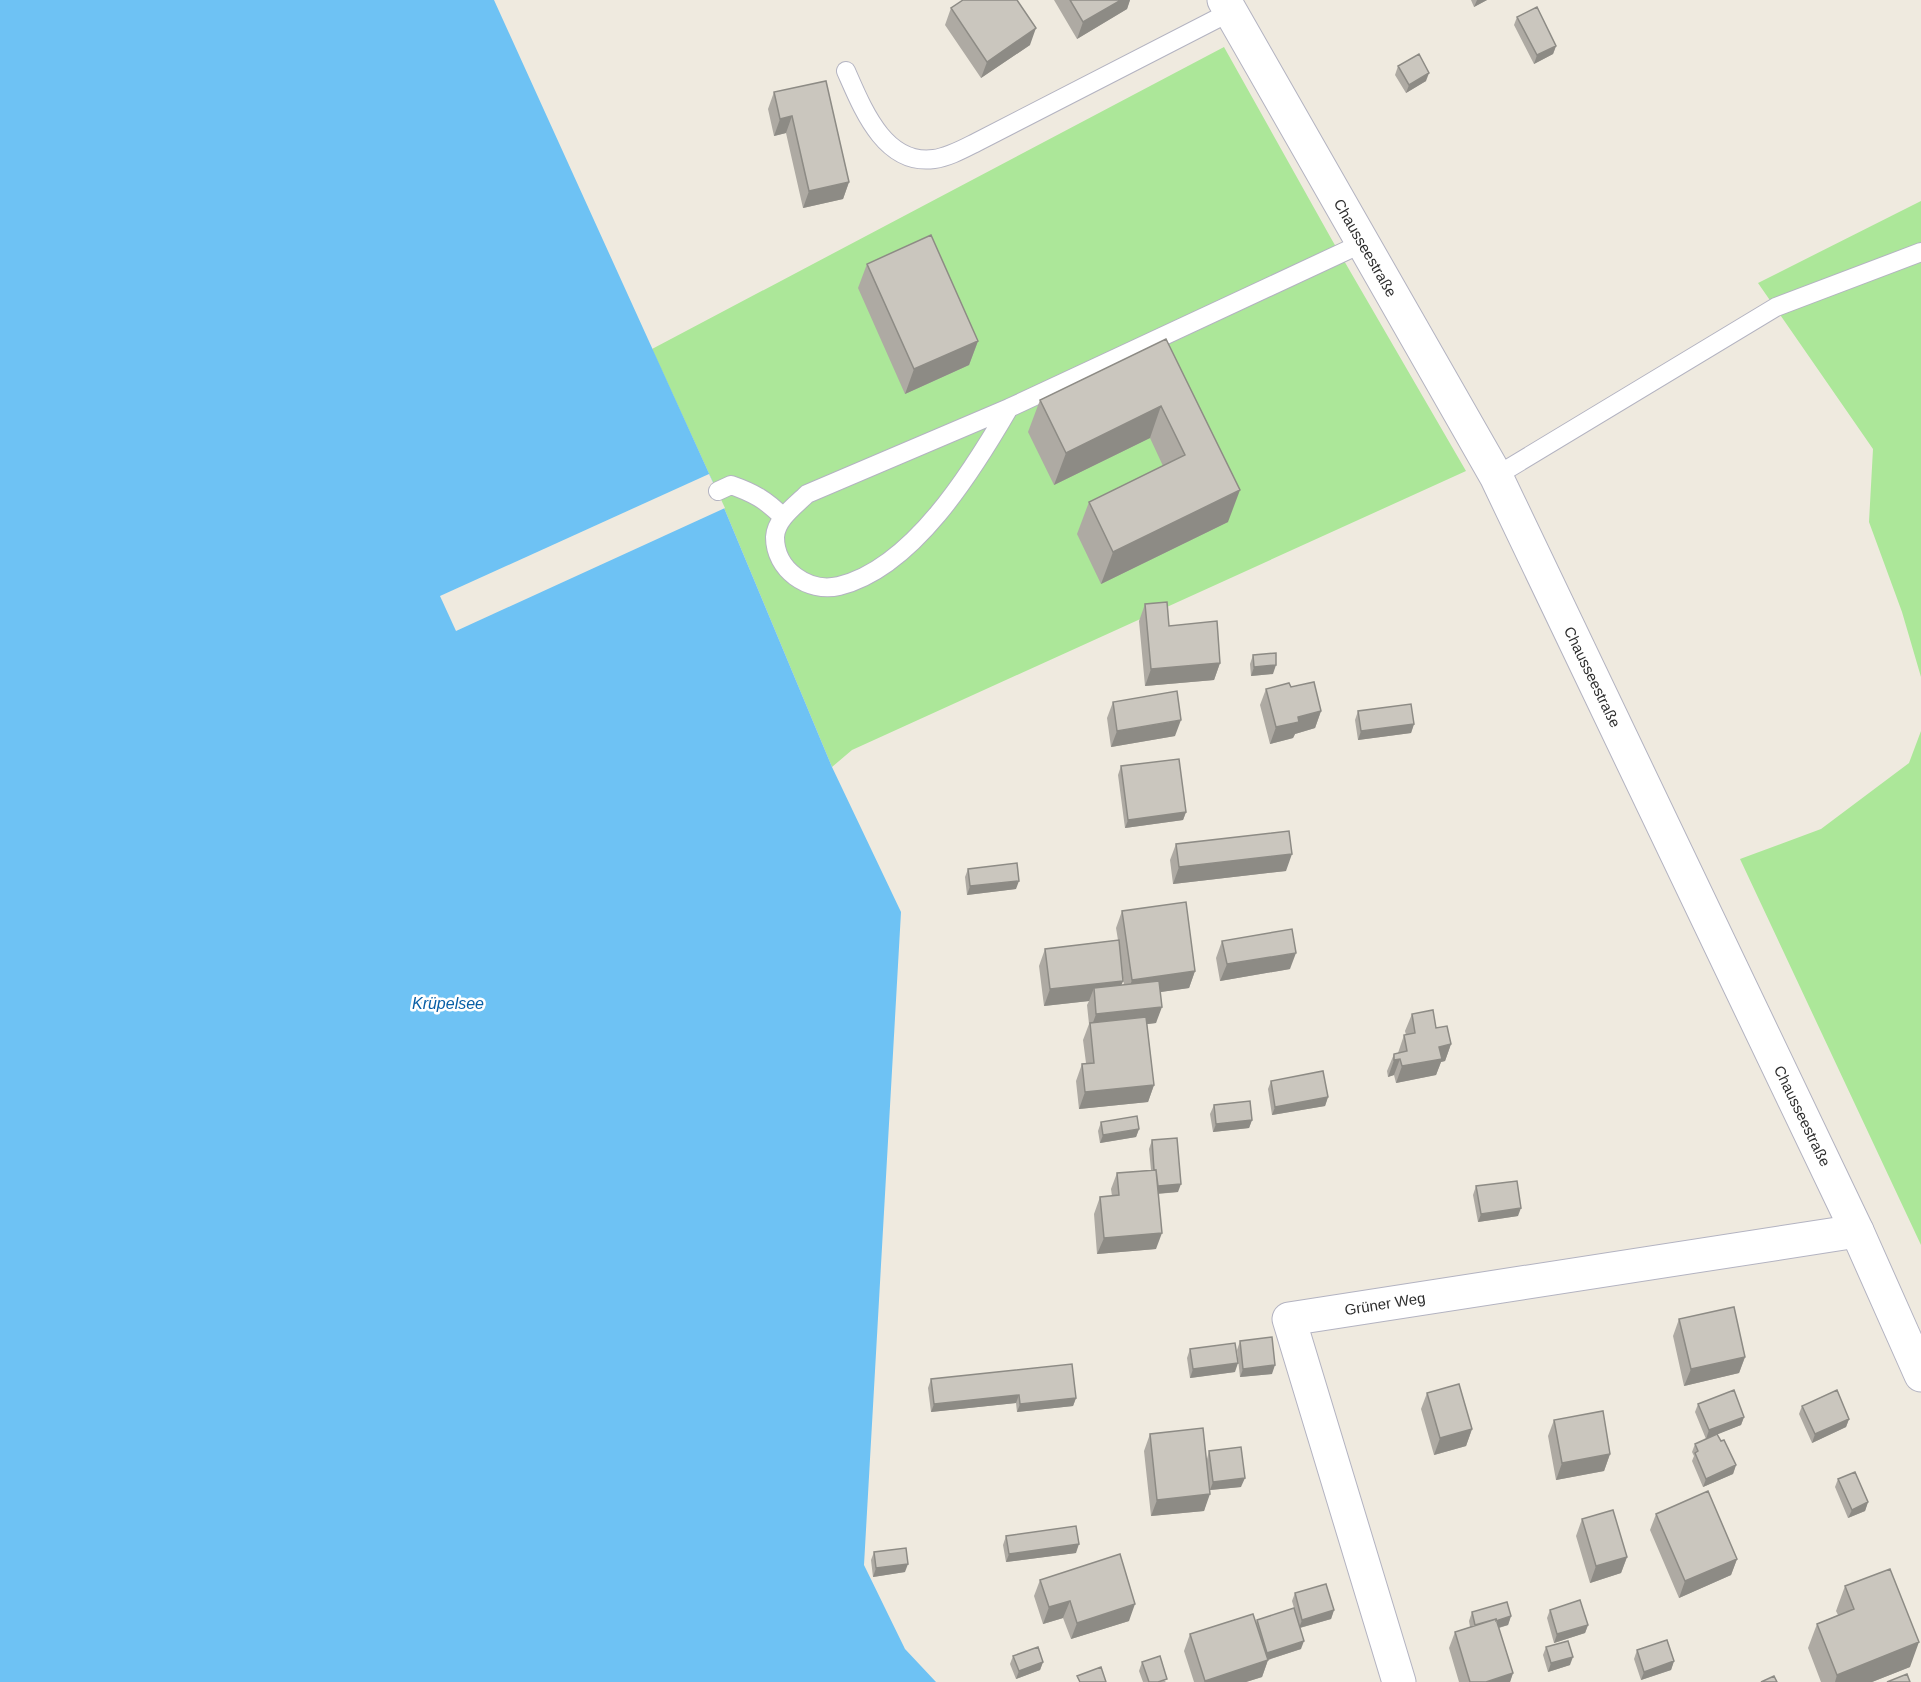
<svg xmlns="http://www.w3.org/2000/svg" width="1921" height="1682" font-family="Helvetica,sans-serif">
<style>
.green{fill:#ace799}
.water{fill:#6ec2f4}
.pier{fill:#efeadf}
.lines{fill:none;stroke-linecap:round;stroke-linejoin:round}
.service-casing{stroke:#b3b3c1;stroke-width:20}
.minor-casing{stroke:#b3b3c1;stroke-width:35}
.secondary-casing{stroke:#b3b3c1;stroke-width:35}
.service{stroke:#fff;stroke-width:18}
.minor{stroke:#fff;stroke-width:33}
.secondary{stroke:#fff;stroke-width:33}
.wall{fill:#aeaaa3;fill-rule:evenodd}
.shaded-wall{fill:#8d8b85}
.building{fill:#cac6be;stroke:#8d8b85;stroke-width:1.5}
.labels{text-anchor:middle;stroke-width:5;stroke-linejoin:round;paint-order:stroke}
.street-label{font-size:15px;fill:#2d2d2d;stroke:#fff}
.water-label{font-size:16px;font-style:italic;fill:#085fa6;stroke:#fff}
</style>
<rect width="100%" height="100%" fill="#efeadf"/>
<path class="green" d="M1224,47L1332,240L1466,471L852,750L832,767L717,491L652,349Z
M1921,201V677L1902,612L1869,522L1873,449L1758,283Z
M1921,731V1245L1740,859L1821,829L1909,763Z"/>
<path class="water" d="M0,0H494L717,491L832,767L901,912L864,1565L905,1649L936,1682H0Z"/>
<path class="pier" d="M709,474L725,508L456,631L440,596Z"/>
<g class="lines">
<g class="service-casing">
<path id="service" d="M846,71C862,107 884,166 934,159C949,157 963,149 977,142L1230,12
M1009,408C973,470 913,568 839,586C808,593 775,570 775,537C776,519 795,506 807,494L1009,408L1363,243
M1496,476L1776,307L1921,252
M718,491L731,485C754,493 766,500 783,517"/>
</g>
<g class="minor-casing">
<path id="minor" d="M1399,1682L1289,1319L1857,1231"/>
</g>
<g class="secondary-casing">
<path id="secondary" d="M1224,0L1496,476L1857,1231L1921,1375"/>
</g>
<use href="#service" class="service"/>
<use href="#minor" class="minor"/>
<use href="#secondary" class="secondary"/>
</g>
<path class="wall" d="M1054,0H1130L1127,9L1077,39Z
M1471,0H1487L1474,7Z
M951,8L1030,45L981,78L945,25Z
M1517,17L1556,46L1553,54L1534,64L1514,25Z
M1398,66L1426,81L1406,93L1395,75Z
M774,92L849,182L843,199L803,208L786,133L774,136L768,109Z
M867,264L978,341L969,365L905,394L858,288Z
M1166,339L1228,522L1101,584L1077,534L1089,502L1163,466L1150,438L1054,485L1028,432L1040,400Z
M1145,604L1169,626L1220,663L1214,680L1145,686L1139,621Z
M1253,655L1273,674L1251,676L1250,664Z
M1291,687L1321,711L1315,728L1295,734L1293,738L1270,744L1260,705L1266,689Z
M1113,702L1175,736L1111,747L1107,718Z
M1358,711L1414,724L1411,733L1358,740L1355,720Z
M1121,766L1186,812L1183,820L1125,828L1118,775Z
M1176,844L1286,871L1173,884L1170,860Z
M968,869L1016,889L967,895L965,877Z
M1122,911L1195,971L1189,988L1160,992L1156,1023L1147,1024L1154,1085L1148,1102L1079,1109L1076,1081L1082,1064L1086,1063L1083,1040L1089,1024L1087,1005L1089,1001L1044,1006L1039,966L1045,949L1118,940L1116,928ZM1121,963L1124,985H1121L1123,981Z
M1222,941L1290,969L1220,981L1216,958Z
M1412,1014L1436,1028L1451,1044L1445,1061L1441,1062L1436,1075L1396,1083L1394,1075L1388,1077L1387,1071L1394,1054L1398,1053L1404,1035H1406L1405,1031Z
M1271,1081L1328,1097L1325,1106L1272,1115L1268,1089Z
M1214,1105L1252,1120L1249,1128L1213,1132L1210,1114Z
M1101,1122L1139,1129L1136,1137L1100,1143L1098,1131Z
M1152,1140L1178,1192L1158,1194L1156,1249L1097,1254L1094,1214L1100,1197L1112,1196L1111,1189L1117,1173L1151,1170L1149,1149Z
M1476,1186L1518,1216L1478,1222L1473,1195Z
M1679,1319L1745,1357L1739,1373L1684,1386L1673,1336Z
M1240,1341L1272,1374L1240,1377L1237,1350Z
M1190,1349L1235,1372L1190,1378L1187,1358Z
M931,1379L1076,1398L1073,1406L1017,1412L1016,1403L931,1412L928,1388Z
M1427,1393L1472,1429L1466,1446L1434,1455L1421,1409Z
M1698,1404L1744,1417L1741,1425L1717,1434L1721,1441L1736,1465L1733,1474L1703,1487L1692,1461L1694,1456L1692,1452L1695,1444L1706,1439L1695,1412Z
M1802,1406L1849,1419L1846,1427L1812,1443L1799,1414Z
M1554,1420L1610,1454L1604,1471L1556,1480L1548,1436Z
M1150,1434L1207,1459L1209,1451L1241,1487L1210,1490L1204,1511L1151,1516L1144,1451Z
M1838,1479L1868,1502L1865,1511L1848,1518L1835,1487Z
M1656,1514L1737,1559L1731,1575L1679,1598L1650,1530Z
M1582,1519L1627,1557L1621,1573L1590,1583L1576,1536Z
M1006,1536L1076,1553L1006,1562L1003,1545Z
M874,1552L905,1572L873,1577L871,1560Z
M1040,1580L1129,1621L1071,1639L1063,1618L1043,1624L1034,1596Z
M1845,1586L1910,1667L1872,1682H1821L1808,1648L1817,1624L1838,1615L1836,1611Z
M1295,1593L1334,1610L1331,1619L1300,1628L1301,1649L1268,1660L1262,1677L1246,1682H1194L1184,1651L1190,1634L1256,1623L1257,1620L1294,1608L1292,1601Z
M1550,1610L1588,1625L1585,1633L1554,1643L1547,1618Z
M1472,1612L1511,1616L1508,1625L1499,1628L1513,1673L1510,1682H1459L1449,1648L1455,1632L1470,1627L1469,1621Z
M1546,1647L1570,1665L1548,1672L1543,1655Z
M1637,1650L1674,1661L1671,1670L1641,1680L1634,1659Z
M1013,1656L1043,1662L1040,1670L1016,1679L1010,1664Z
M1142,1662L1166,1682H1143L1139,1671Z"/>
<path class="shaded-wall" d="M1121,0H1130L1127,9L1077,39L1083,22Z
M1477,0H1487L1474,7Z
M1036,28L1030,45L981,78L987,62Z
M1556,46L1553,54L1534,64L1537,55Z
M1429,73L1426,81L1406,93L1409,85Z
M792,116L786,133L774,136L780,119Z
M849,182L843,199L803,208L809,191Z
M978,341L969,365L905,394L914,369Z
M1161,406L1150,438L1054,485L1066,453Z
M1240,490L1228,522L1101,584L1113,552Z
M1220,663L1214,680L1145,686L1151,669Z
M1276,665L1273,674L1251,676L1254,667Z
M1321,711L1315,728L1295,734L1293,738L1270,744L1276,727L1298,717Z
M1181,720L1175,736L1111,747L1117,731Z
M1414,724L1411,733L1358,740L1361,731Z
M1186,812L1183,820L1125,828L1128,820Z
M1292,854L1286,871L1173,884L1179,867Z
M1019,881L1016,889L967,895L970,886Z
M1296,953L1290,969L1220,981L1227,964Z
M1195,971L1189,988L1126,997L1132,980Z
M1123,981L1117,997L1094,988L1089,1001L1044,1006L1050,989Z
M1162,1007L1156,1023L1090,1031L1096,1014Z
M1451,1044L1445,1061L1441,1062L1436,1075L1396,1083L1402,1066L1439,1047Z
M1400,1059L1394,1075L1388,1077L1394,1060Z
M1154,1085L1148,1102L1079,1109L1085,1092Z
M1328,1097L1325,1106L1272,1115L1275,1107Z
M1252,1120L1249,1128L1213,1132L1216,1124Z
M1139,1129L1136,1137L1100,1143L1103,1135Z
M1181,1184L1178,1192L1152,1194L1156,1186Z
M1521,1208L1518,1216L1478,1222L1481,1214Z
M1162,1233L1156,1249L1097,1254L1104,1238Z
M1745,1357L1739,1373L1684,1386L1691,1369Z
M1238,1363L1235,1372L1190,1378L1193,1369Z
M1275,1365L1272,1374L1240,1377L1243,1369Z
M1019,1395L1016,1403L931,1412L934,1404Z
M1076,1398L1073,1406L1017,1412L1020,1404Z
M1744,1417L1741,1425L1706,1439L1709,1430Z
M1849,1419L1846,1427L1812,1443L1815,1434Z
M1472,1429L1466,1446L1434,1455L1440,1438Z
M1610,1454L1604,1471L1556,1480L1562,1463Z
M1736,1465L1733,1474L1703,1487L1706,1479Z
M1245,1478L1241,1487L1210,1490L1213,1482Z
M1210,1494L1204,1511L1151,1516L1157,1500Z
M1868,1502L1865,1511L1848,1518L1852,1510Z
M1079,1544L1076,1553L1006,1562L1009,1554Z
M1627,1557L1621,1573L1590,1583L1596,1566Z
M1737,1559L1731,1575L1679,1598L1685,1581Z
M908,1564L905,1572L873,1577L876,1568Z
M1070,1601L1063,1618L1043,1624L1049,1607Z
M1135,1604L1129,1621L1071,1639L1077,1623Z
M1334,1610L1331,1619L1299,1628L1302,1620Z
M1511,1616L1508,1625L1473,1635L1476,1627Z
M1588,1625L1585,1633L1554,1643L1557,1634Z
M1304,1641L1301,1649L1264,1661L1267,1653Z
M1919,1642L1910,1667L1872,1682H1835L1837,1675Z
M1573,1657L1570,1665L1548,1672L1551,1663Z
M1268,1660L1262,1677L1246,1682H1204L1205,1681Z
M1674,1661L1671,1670L1641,1680L1644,1672Z
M1043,1662L1040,1670L1016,1679L1019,1671Z
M1513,1673L1510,1682H1486Z"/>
<path class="building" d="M963,0H1017L1036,28L987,62L951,8Z
M1070,0H1121L1083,22Z
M1537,7L1556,46L1537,55L1517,17Z
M1419,54L1429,73L1409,85L1398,66Z
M826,81L849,182L809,191L792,116L780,119L774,92Z
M931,235L978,341L914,369L867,264Z
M1166,339L1240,490L1113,552L1089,502L1185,455L1161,406L1066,453L1040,400Z
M1167,602L1169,626L1217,621L1220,663L1151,669L1145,604Z
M1276,653V665L1254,667L1253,655Z
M1314,682L1321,711L1298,717L1299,722L1276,727L1266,689L1289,683L1291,687Z
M1177,691L1181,720L1117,731L1113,702Z
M1411,704L1414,724L1361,731L1358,711Z
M1179,759L1186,812L1128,820L1121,766Z
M1289,831L1292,854L1179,867L1176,844Z
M1017,863L1019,881L970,886L968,869Z
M1186,902L1195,971L1132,980L1122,911Z
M1292,929L1296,953L1227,964L1222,941Z
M1119,940L1123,981L1050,989L1045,949Z
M1159,981L1162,1007L1096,1014L1094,988Z
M1433,1010L1436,1028L1447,1026L1451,1044L1439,1047L1442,1059L1402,1066L1400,1059L1394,1060V1054L1407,1051L1404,1035L1415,1033L1412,1014Z
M1146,1017L1154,1085L1085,1092L1082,1064L1094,1063L1090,1023Z
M1323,1071L1328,1097L1275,1107L1271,1081Z
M1250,1101L1252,1120L1216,1124L1214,1105Z
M1137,1116L1139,1129L1103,1135L1101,1122Z
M1177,1138L1181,1184L1158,1186L1156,1170H1154L1152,1140Z
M1156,1170L1162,1233L1104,1238L1100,1197L1119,1195L1117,1173Z
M1517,1181L1521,1208L1481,1214L1476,1186Z
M1734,1307L1745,1357L1691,1369L1679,1319Z
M1272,1337L1275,1365L1243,1369L1240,1341Z
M1235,1343L1238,1363L1193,1369L1190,1349Z
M1072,1364L1076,1398L1020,1404L1019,1395L934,1404L931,1379Z
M1459,1384L1472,1429L1440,1438L1427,1393Z
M1734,1390L1744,1417L1709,1430L1698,1404Z
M1837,1390L1849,1419L1815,1434L1802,1406Z
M1603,1411L1610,1454L1562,1463L1554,1420Z
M1203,1428L1210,1494L1157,1500L1150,1434Z
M1717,1434L1721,1441L1724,1440L1736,1465L1706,1479L1695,1453L1698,1451L1695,1444Z
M1241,1447L1245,1478L1213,1482L1209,1451Z
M1855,1472L1868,1502L1852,1510L1838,1479Z
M1708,1491L1737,1559L1685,1581L1656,1514Z
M1613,1510L1627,1557L1596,1566L1582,1519Z
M1076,1526L1079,1544L1009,1554L1006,1536Z
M906,1548L908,1564L876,1568L874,1552Z
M1120,1554L1135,1604L1077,1623L1070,1601L1049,1607L1040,1580Z
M1890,1569L1919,1642L1837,1675L1817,1624L1854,1609L1845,1586Z
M1326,1584L1334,1610L1302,1620L1295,1593Z
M1580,1600L1588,1625L1557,1634L1550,1610Z
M1507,1602L1511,1616L1496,1621V1619L1475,1625L1472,1612Z
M1294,1608L1304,1641L1267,1653L1257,1620Z
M1253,1614L1268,1660L1205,1681L1190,1634Z
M1496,1619L1513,1673L1486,1682H1470L1455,1632Z
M1667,1640L1674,1661L1644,1672L1637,1650Z
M1568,1641L1573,1657L1551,1663L1546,1647Z
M1038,1647L1043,1662L1019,1671L1013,1656Z
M1160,1656L1167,1679L1158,1682H1149L1142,1662Z
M1101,1667L1106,1682H1080L1077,1676Z
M1907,1674L1910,1682H1887Z
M1774,1676L1777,1682H1761Z"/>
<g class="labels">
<g class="street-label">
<text transform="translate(1365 248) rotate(60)" y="5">Chausseestraße</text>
<text transform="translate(1592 677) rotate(64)" y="5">Chausseestraße</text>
<text transform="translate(1802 1116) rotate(64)" y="5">Chausseestraße</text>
<text transform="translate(1385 1304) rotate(-9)" y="5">Grüner Weg</text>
</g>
<g class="water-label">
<text x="448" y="1009">Krüpelsee</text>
</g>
</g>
</svg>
